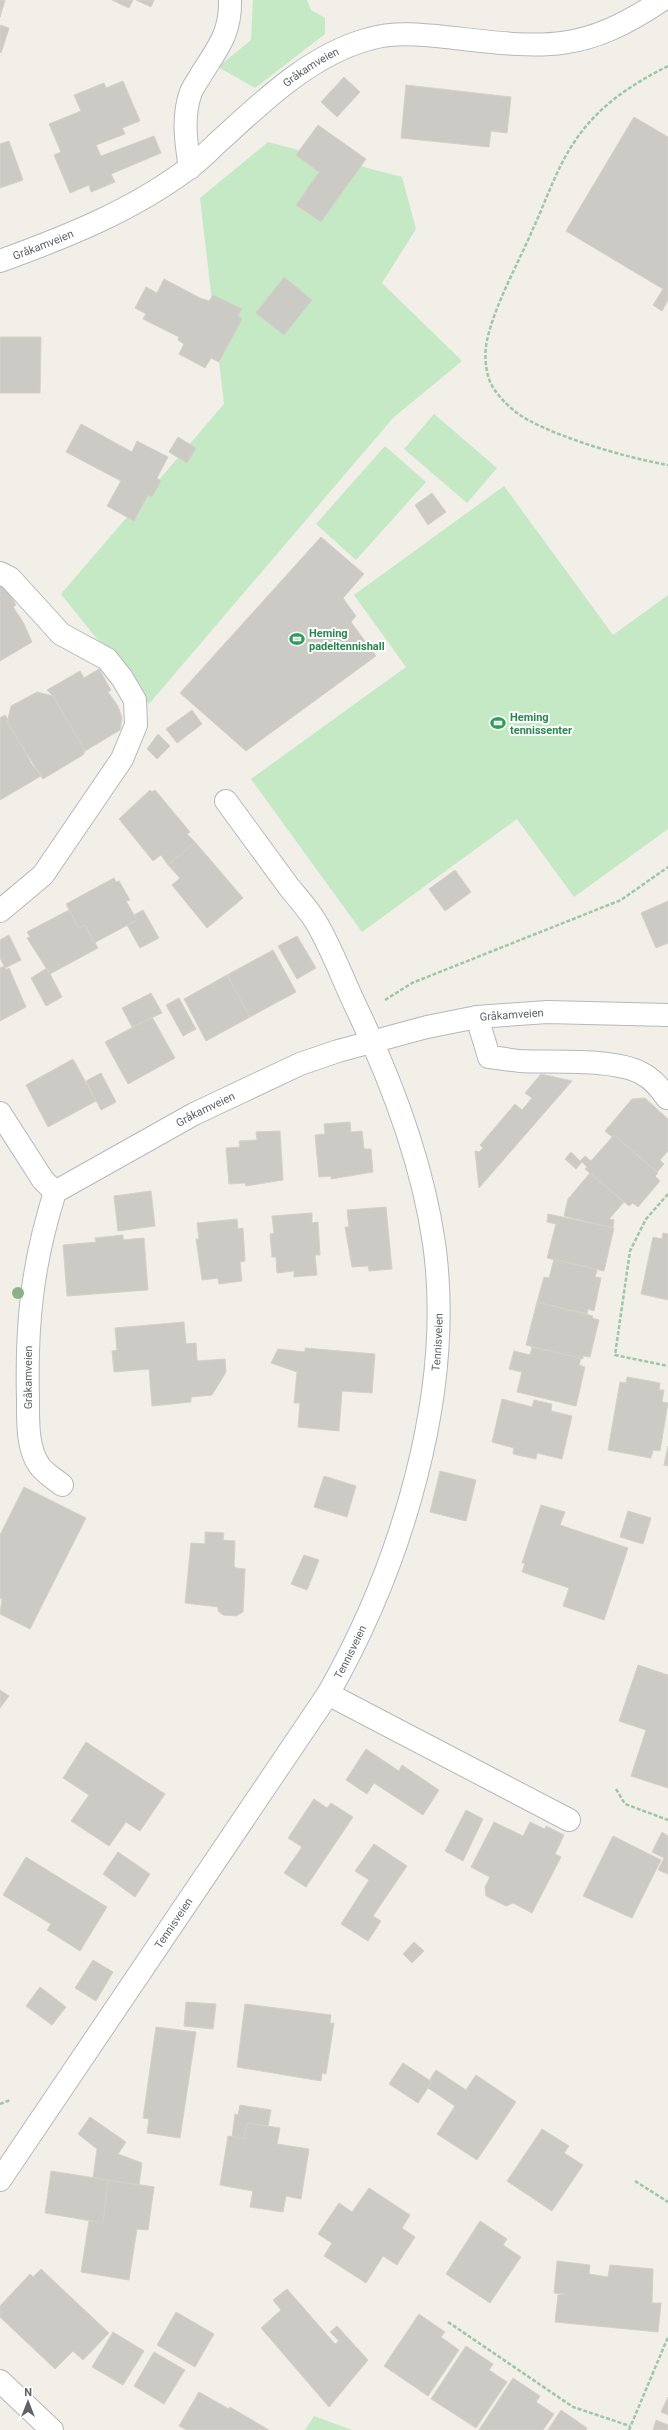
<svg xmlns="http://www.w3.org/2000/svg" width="668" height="2430" font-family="Roboto,sans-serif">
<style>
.green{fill:#c5e8c5}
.building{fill:#cccac5;stroke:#d6d1c6}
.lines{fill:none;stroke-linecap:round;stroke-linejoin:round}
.minor-casing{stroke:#b5b8bc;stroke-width:24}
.path{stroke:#9cc7a9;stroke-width:2.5;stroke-dasharray:4 2;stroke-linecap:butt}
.minor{stroke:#fff;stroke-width:22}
.tree{fill:#89b387}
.labels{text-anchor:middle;stroke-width:4;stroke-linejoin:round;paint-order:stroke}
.street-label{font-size:11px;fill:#5f6368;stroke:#fff}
.leisure-label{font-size:11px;font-weight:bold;fill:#27864d;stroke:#fff;text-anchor:start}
</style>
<rect width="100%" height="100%" fill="#f1efe8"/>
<path class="green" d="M253,0H307L311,10L325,18V34L255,88L218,67L251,40Z
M268,142L402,177L416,229L382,283L462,361L393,418L149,704L61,594L224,404L200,198Z
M434,414L497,468L467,503L404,449Z
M385,446L426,482L356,560L316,524Z
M504,486L613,635L668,595V829L574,897L517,819L362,932L251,779L406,667L354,595Z
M314,2416L352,2430H305Z"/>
<path class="building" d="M0,0H5L0,17Z
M112,0H133L129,8Z
M136,0H154L151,7Z
M0,25L9,28L1,53L0,52Z
M344,77L360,92L337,117L321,102Z
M123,81L140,121L122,128L125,134L96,145L101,156L154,136L161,153L111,174L115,182L91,192L89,185L70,193L54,155L61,152L49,124L81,111L74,95L104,83L106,88Z
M406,85L511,97L507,133L491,131L489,147L401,138Z
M634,117L668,137V300L662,311L653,305L663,289L566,231Z
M318,125L366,159L321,222L296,205L319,172L296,155Z
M9,141L23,180L0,188V144Z
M284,277L312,300L284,335L256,313Z
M164,279L200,298L209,301L213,295L242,309L238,316L242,319L219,362L211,358L205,368L179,354L184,344L178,340L179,337L143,319L146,314L135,308L146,287L157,293Z
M0,337H41L40,393H0Z
M81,424L132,452L137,441L168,457L157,478L161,481L152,497L148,495L134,521L107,506L121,481L66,452Z
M178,437L196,448L187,463L169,452Z
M432,493L446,512L428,525L415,505Z
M321,537L364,574L343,598L356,616L351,622L376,656L246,751L180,693Z
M4,584L16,605L13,607L23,622L32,642L0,661V587Z
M99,669L111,690L108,692L118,706L122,718L120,730L85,751L53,696L47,690L80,671L84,678Z
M37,692L53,696L85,751L83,755L43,779L7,723L11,706Z
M192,710L202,724L177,743L166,729Z
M5,715L31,763L41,776L0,800V718Z
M158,734L170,746L157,759L147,749Z
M150,790L152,792L155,790L190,832L187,834L195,842L168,865L161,855L153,861L119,819Z
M195,842L243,898L207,928L172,885L180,878L168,865Z
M455,870L471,892L445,911L429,889Z
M114,878L116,882L119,881L130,900L126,901L137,920L94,943L85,925L79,928L66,904Z
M668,901V943L656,948L641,913Z
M69,910L79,928L85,925L98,948L50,974L27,938L30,937L27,932Z
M143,910L159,938L140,948L127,925L137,920L134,915Z
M9,935L21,960L5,968L0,958V940Z
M297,936L316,968L297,979L278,946Z
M273,950L296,992L250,1017L227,975Z
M4,966L6,970L9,968L26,1007L0,1021V968Z
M47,968L62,997L46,1006L31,978Z
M227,975L250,1017L206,1041L184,999Z
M151,993L162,1013L132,1027L122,1008Z
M179,998L196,1029L183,1036L166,1005Z
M152,1017L175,1058L128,1084L105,1042Z
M73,1059L96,1101L48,1127L26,1085Z
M101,1073L116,1102L101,1110L86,1081Z
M541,1074L572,1081L479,1188L475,1151L479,1152L483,1148L480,1145L515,1104L522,1110L532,1098L525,1093Z
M645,1098L668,1119V1151L660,1160L664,1164L657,1172L614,1135L612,1137L605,1131L632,1099Z
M350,1122L351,1132L362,1131L364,1149H371L373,1172L331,1179V1176L319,1177L315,1135L325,1134L324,1124Z
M280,1131L283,1180L246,1186L245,1183L229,1184L226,1148L240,1147L239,1141L257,1140L256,1132Z
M614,1135L658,1173L655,1176L660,1181L638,1207L633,1203L629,1206L585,1169L587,1167L582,1162L576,1169L565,1159L571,1152L580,1161L585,1156L591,1161Z
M590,1173L624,1202L609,1219L614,1220L613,1228L564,1216L568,1199Z
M151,1191L155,1226L118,1231L114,1196Z
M386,1207L392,1269L369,1271L368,1266L352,1267L345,1227H349L347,1210Z
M312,1213V1223L318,1222L320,1255H315L317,1275L294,1277V1271L277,1273L276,1257H272L270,1234L274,1233L272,1216Z
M548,1214L614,1228L604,1271L547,1258L556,1224L547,1222Z
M237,1219L238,1229L243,1228L245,1261L240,1262L242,1281L219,1284L218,1278L202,1280L196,1239H199L197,1223Z
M663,1233L668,1234V1300L641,1294L653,1237L662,1239Z
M123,1235V1240L144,1238L148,1290L67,1296L63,1245L96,1242L95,1238Z
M554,1259L597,1270L595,1277L601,1278L594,1311L588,1309L587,1314L537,1302L544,1277L549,1278Z
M537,1302L593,1316L592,1318L599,1320L590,1357L583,1356V1359L526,1345Z
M184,1322L186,1344L196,1343L197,1361L225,1359L226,1372L212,1395L191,1397V1402L152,1406L149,1369L114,1372L112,1351L117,1350L115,1328Z
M532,1347L581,1358L579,1365L585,1367L576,1406L517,1392L522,1372L509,1369L514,1351L530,1355Z
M305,1348L375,1354L372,1393L342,1391L339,1431L298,1427L300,1403H294L297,1372L271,1363L278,1349L305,1352Z
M627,1377L660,1383L659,1390H664L662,1402L668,1403L660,1451L653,1450L651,1458L608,1450L620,1382L626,1383Z
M502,1399L532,1407L534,1400L552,1404L551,1411L572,1416L562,1459L537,1453L536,1459L513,1454L514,1448L492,1442Z
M668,1446V1466L664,1465Z
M440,1471L476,1480L466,1521L430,1512Z
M324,1476L356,1486L347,1517L314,1507Z
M24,1487L86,1518L30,1629L0,1614L2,1599L0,1598V1535Z
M541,1505L565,1512L560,1525L628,1548L604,1620L563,1606L569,1588L522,1572L525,1563H522Z
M628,1511L651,1518L643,1544L620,1537Z
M205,1532L224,1533L223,1540L235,1541L234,1566L236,1568L245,1569L243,1612L236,1616L223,1615L218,1611V1607L185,1603L191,1543L205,1544Z
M304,1555L319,1560L307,1590L291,1584Z
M638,1665L668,1675V1788L631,1776L646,1730L619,1721Z
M0,1690L9,1696L0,1708Z
M86,1742L165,1794L140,1831L126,1822L109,1846L71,1821L89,1795L63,1778Z
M366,1749L399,1771L402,1765L439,1790L423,1815L374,1783L367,1794L346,1780Z
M314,1799L327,1808L331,1803L353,1817L306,1887L284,1873L302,1847L288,1838Z
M466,1810L483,1819L463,1861L445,1851Z
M494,1822L523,1836L530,1822L545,1829L546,1826L564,1835L555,1854L561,1857L532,1913L513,1903L506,1906L486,1896L485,1887L490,1877L471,1867Z
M662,1832L668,1836V1874L658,1870L664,1858L652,1852Z
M613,1836L661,1860L632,1918L583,1896Z
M374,1844L407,1866L373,1916L381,1921L368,1941L341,1924L369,1880L355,1871Z
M118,1852L150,1874L135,1897L103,1874Z
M26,1857L107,1907L80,1951L47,1930L51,1924L3,1895Z
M414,1942L424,1951L412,1963L403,1954Z
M93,1960L113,1972L96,2001L75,1988Z
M40,1987L66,2007L52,2025L26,2006Z
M186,2002L216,2004L213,2029L184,2026Z
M245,2004L331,2015L330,2023H334L326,2074L322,2073L321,2081L237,2067Z
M156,2027L196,2032L180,2138L147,2133L149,2119L143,2118Z
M403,2063L432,2082L418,2103L389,2084Z
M436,2070L466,2090L476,2075L516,2102L477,2160L437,2134L455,2106L428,2088L432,2082L429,2081Z
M240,2105L271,2110L268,2126L247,2123L244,2139L232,2137L235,2114L238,2115Z
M90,2117L126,2142L118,2154L142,2163L139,2185L93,2178L97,2149L78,2134Z
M247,2123L280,2128L277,2144L309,2149L301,2199L286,2196L283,2212L250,2207L253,2191L220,2185L228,2136L244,2139Z
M542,2129L569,2146L564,2153L583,2165L552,2211L507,2181Z
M51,2171L108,2180L103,2223L45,2213Z
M108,2180L154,2187L148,2230L137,2229L129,2280L81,2272L89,2221L103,2223Z
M369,2188L410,2215L402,2228L415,2237L397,2265L383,2256L366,2283L324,2256L332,2243L318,2234L339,2203L352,2212Z
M480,2221L507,2239L503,2245L521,2257L490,2303L446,2274Z
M557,2261L590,2265L589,2274L608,2277L610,2265L653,2269L652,2303H661L658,2332L555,2322L558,2295L566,2294L554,2293Z
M41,2269L109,2333L83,2360L73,2351L55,2369L0,2317V2306L30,2274L33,2277Z
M287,2289L335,2344L339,2341L330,2332L337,2326L368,2360L329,2407L261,2328L281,2310L273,2300Z
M176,2312L214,2334L195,2367L157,2345Z
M419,2314L445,2332L441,2337L459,2350L428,2396L384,2366Z
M113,2332L144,2351L123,2385L92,2367Z
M466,2346L493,2364L489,2370L507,2382L476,2428L431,2399Z
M154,2352L185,2370L164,2404L134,2386Z
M513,2378L540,2396L536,2402L554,2414L543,2430H479Z
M199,2392L229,2409L230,2407L269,2430H187L179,2426Z
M668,2397V2415L661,2412Z
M561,2410L587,2428L586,2430H548Z
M656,2420L668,2425V2430H653Z"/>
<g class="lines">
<g class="minor-casing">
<g id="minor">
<path d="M190,168C186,143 182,116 191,92C194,85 199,79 202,73C218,48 231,32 230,0"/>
<path id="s1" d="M0,261C66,237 132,211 189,168C202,159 213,146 225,136C266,98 313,54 369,39C396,31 426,35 454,38C544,48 582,54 662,0"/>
<path d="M0,573L10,578L61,634L107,659L122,678L135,700L136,725L122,759L43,875L0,911"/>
<path d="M477,1017L489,1057C499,1058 510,1060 520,1061C551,1063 614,1058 641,1073C653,1079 660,1088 667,1098"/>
<path d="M0,1113L43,1180L55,1192"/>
<path id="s2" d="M62,1485C55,1479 44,1473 39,1465C27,1448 28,1420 28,1400C26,1324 32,1265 55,1192L194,1114L300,1064L338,1051L427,1027L477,1017L547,1012L668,1015"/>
<path d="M328,1694L569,1820"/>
<path id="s3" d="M0,2180L328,1694C401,1566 455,1392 434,1243C422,1161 393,1084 357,1009C343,980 332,949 316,922C308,909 298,898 289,887C268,858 247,830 226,801"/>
<path d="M0,2381L52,2430"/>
</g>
</g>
<path class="path" d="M668,66C632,84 600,105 577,138C557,166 546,201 532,231C517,266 496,302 487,340C484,355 485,376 494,389C503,402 516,414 530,421C566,440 628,458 668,465
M385,1000L412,983L621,900L668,867
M668,1194L646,1219L630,1251L615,1355L668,1366
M616,1789L625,1804L668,1820
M0,2104L10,2100
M635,2181L668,2202
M448,2322L573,2407L630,2426
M629,2430L668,2337"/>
<use href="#minor" class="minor"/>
</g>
<circle class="tree" cx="18" cy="1293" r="6"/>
<defs>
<g id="stadium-bare" transform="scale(1.2)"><path d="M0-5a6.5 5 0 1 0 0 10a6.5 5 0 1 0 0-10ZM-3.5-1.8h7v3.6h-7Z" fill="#2e9e5b" stroke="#fff" stroke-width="2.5" paint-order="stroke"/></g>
</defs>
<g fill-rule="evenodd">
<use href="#stadium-bare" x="297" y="639"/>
<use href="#stadium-bare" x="498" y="723"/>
</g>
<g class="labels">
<g class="street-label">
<text dy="4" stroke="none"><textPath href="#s1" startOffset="370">Gråkamveien</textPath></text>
<text dy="4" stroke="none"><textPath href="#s1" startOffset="46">Gråkamveien</textPath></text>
<text dy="4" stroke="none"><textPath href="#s2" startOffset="803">Gråkamveien</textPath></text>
<text dy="4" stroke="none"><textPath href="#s2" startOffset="480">Gråkamveien</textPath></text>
<text dy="4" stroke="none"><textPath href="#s3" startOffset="958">Tennisveien</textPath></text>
<text dy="4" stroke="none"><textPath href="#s2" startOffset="120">Gråkamveien</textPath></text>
<text dy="4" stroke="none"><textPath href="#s3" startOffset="634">Tennisveien</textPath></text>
<text dy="4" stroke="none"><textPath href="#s3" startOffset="310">Tennisveien</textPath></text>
</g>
<g class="leisure-label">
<text x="309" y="637">Heming<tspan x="309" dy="13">padeltennishall</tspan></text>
<text x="510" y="721">Heming<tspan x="510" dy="13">tennissenter</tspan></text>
</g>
</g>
<g transform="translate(28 2402)" stroke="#ffffff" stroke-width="3" paint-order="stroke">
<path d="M0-3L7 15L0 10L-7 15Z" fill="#5f6368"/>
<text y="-6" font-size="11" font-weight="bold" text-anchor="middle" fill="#5f6368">N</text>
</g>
</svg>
